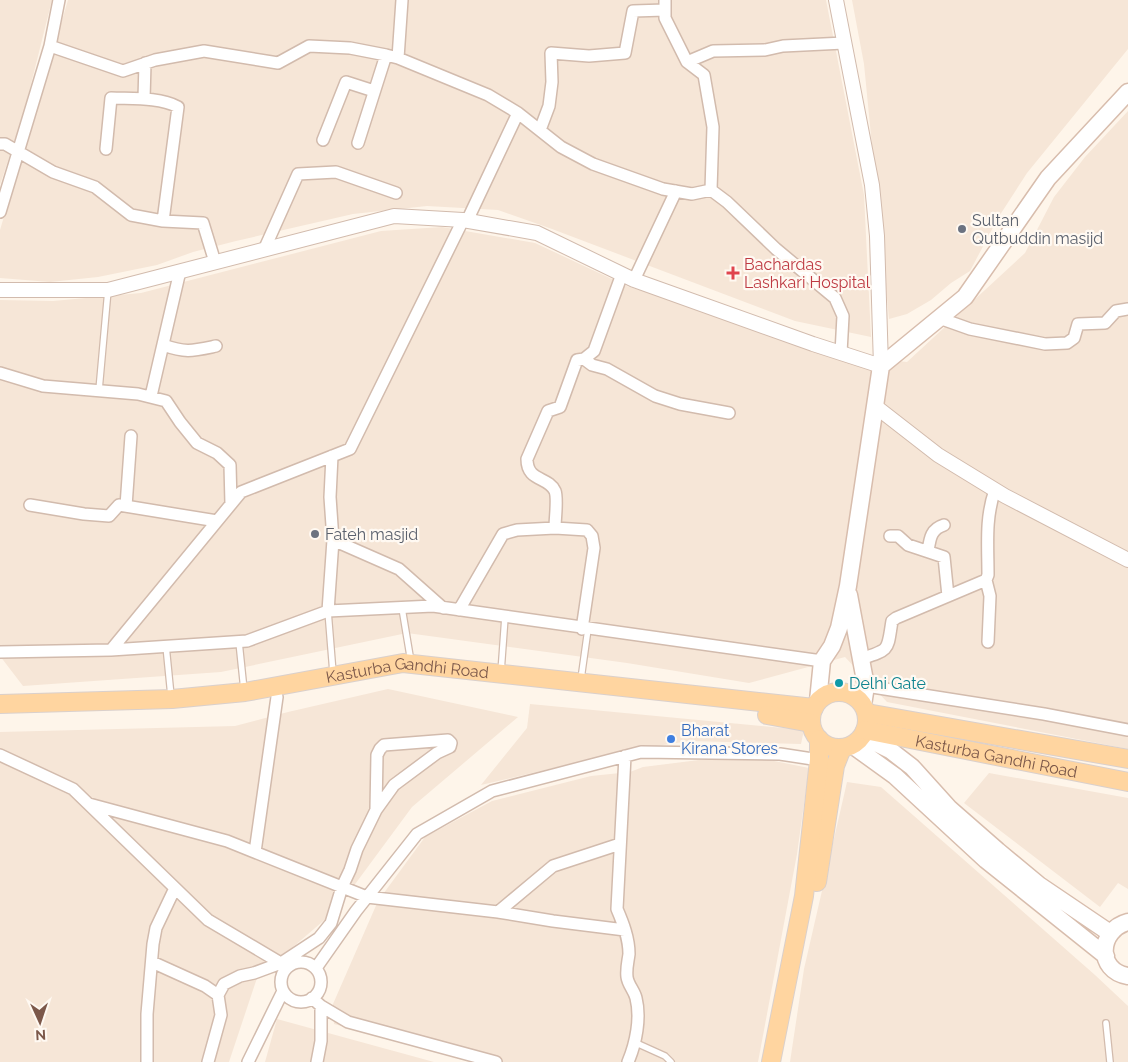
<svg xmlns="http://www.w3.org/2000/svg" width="1128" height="1062" font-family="Raleway,sans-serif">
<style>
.residential{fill:#f6e6d7}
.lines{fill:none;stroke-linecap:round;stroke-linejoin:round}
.service-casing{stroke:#d2bbad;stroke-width:8}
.minor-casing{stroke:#d2bbad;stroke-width:14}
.tertiary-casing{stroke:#d2bbad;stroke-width:16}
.secondary-casing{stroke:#d8bdad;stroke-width:19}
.primary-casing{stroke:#dad0cc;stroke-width:20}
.service{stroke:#fff;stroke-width:5.5}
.minor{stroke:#fff;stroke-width:11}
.tertiary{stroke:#fff;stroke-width:14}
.secondary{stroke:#fff;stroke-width:16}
.primary{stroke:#ffd5a0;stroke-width:18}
.worship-dot{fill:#6b7280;stroke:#fff9f2;stroke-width:2}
.health-dot{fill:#e0444e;stroke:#fff9f2;stroke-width:2}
.culture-dot{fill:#0f9aa8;stroke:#fff9f2;stroke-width:2}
.shop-dot{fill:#3f7fe0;stroke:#fff9f2;stroke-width:2}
.labels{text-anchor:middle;stroke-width:4.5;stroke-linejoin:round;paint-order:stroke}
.worship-label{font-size:16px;fill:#5b616d;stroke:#fff9f2;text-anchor:start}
.health-label{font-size:16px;fill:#be3a42;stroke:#fff9f2;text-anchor:start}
.street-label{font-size:16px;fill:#7c584a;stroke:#fff9f2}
.culture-label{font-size:16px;fill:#0d838f;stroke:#fff9f2;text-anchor:start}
.shop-label{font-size:16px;fill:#366cbe;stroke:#fff9f2;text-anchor:start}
</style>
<rect width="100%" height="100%" fill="#fef5ea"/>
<path class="residential" d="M0,0H52L24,112L0,185Z
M68,0H826L864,195L871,337L795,321L552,229L498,210L427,206L353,214L236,241L193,252L157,265L98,277L50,282L0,278V230Z
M852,0H1128V49L1027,173L998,218L970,271L951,283L931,300L907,314L889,319L864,64Z
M1128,111V749L887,702L845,657L749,683L627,663L407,633L221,672L23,686L0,656V300L53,301L141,293L381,231L442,227L535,243L629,287L870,358L907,362L1025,253L1054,197L1085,157Z
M388,689L518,717L412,807L336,910L257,978L229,1062H0V732L235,726L288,712Z
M530,704L804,730L801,744L689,741L625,751L481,785L527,728Z
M759,758L809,768L797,854L758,1062H471L334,1024L333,1004L378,901L425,837L492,801L591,776L630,772L643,767L699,760Z
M989,773L1128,798V889L1118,883L1100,907L964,803Z
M847,782L881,787L1095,975L1128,1006V1062H790L804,969Z
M277,1019L434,1062H265Z"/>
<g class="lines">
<g class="service-casing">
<path id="service" d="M99,390L108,290
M402,608L411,662
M328,611L333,673
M239,642L244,690
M166,646L171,696
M501,672L505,617
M581,679L588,629
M1106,1023L1110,1062
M634,1042L665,1056L671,1062"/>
</g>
<g class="minor-casing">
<path id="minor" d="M665,0V18L687,62L704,75L713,127L711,190
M50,46L123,71L155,60L204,51L278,63L309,46L350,48L386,55L398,58L488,95L518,113L561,147L593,164L663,189L692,194L711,190L727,202L776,249L835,298L843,316L841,353
M398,58L402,0
M687,62L713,51L765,50L783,46L844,43
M144,99L145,63
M540,130L549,106L552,82L551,53L589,56L625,53L633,11L665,10
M323,140L346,82L374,91
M358,143L386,55
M0,144H5L53,172L95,187L131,215L163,221L203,223L215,262
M106,149L111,98C132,99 159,97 178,107L163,221
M0,212L50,46L59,0
M467,221L518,113
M264,250L298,174L336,172L396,193
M634,280L676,191
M939,318L970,329L1045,344L1067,343L1074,338L1078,324L1105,323L1116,311L1128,309
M163,345C186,353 192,351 216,346
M584,359L592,365L607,369L655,396L680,404L729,413
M0,373L43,386L138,394L166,401L180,422L197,443L217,453L230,465L231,504
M151,396L180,271
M332,456L330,497L333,540L399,569L443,608
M30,505L84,514L109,516L119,505L217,521
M126,506L131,436
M890,536H898L908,545L944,557L948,596
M928,551C930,538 931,529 944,525
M986,580L990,596L988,642
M459,610L503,534L517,530L555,528
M328,611L333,540
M582,629L594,548L592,536L587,530L555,528C555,518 558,498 555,491C548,476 527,482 527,459L548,411L560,407L577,360L584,359L594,351L622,274
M111,650L241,492L350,449L463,220
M0,652L111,650L247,641L328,611L433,606L822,661
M861,659C891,649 887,651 892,621L896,618L986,580L988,575C988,545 985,518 995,490
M866,686L1044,714L1128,730
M0,755L73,789L208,920L284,965
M625,756L617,909C623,923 629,938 629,954C628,962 626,968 627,977C628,985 634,990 636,998C641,1018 636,1043 628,1062
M89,804L227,841L367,897L498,912L553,921L625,930
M255,852L277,697
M498,912L553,866L620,844
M152,962L205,986L218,995L221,1015L208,1062
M281 982a20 20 0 1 1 40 0a20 20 0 1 1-40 0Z
M316,968L356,911L417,834L492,791L641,752L780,754L819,760
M218,995L224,984L240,976L254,973L281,963L319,938L331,923L342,887L350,870L357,849L376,810L394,785L437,753L450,747L451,743L448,740L384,745L380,749L377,755L376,810
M312,998L321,1006L348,1022L496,1062
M147,1062V1014L153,944L156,928L175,888
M248,1062L283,991
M317,1062L321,1041V1006"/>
</g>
<g class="tertiary-casing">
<path id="tertiary" d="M0,290H108L394,216L463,220L537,233L634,280L813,344L881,366L877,236L872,185L836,0
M875,406L938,455L1005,496L1128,560"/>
</g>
<g class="secondary-casing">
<path id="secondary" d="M849,595L866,686L863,705
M818,701L822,661L832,646L839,628L848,586L881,366L965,297L1048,178L1128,92
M862,736L890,750L912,767L950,809L998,851L1039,885L1110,933
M852,745L895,776L986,860L1106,956
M1128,922C1098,930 1096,971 1128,976"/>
</g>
<g class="primary-casing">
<g id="primary">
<circle cx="839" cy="720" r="28"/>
<path id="s1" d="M0,704L172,699L245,692L403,663L814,708"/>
<path d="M867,713L1128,759"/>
<path d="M767,715L811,723"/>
<path id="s2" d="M865,730L1128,782"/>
<path d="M817,882L835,766L842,748"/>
<path d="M771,1062L804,896L819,760V739"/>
</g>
</g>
<use href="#service" class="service"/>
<use href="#minor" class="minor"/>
<use href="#tertiary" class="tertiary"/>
<use href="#secondary" class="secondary"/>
<use href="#primary" class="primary"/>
</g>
<g class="worship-dot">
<circle cx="962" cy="229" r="5"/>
<circle cx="315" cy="534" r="5"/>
</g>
<path class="health-dot" d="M730.5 265.5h5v5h5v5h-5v5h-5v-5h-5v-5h5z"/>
<circle class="culture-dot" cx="839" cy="683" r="5"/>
<circle class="shop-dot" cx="671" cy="739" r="5"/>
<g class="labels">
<g class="worship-label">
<text x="972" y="226">Sultan<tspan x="972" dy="18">Qutbuddin masijd</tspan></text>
<text x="325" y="540">Fateh masjid</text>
</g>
<g class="health-label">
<text x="744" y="270">Bachardas<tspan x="744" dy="18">Lashkari Hospital</tspan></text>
</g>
<g class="street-label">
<text dy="6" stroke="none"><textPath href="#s1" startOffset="410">Kasturba Gandhi Road</textPath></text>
<text dy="6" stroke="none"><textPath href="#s2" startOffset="134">Kasturba Gandhi Road</textPath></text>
</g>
<g class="culture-label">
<text x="849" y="689">Delhi Gate</text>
</g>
<g class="shop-label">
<text x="681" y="736">Bharat<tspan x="681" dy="18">Kirana Stores</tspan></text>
</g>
</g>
<g transform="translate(40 1022) rotate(177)" stroke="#fff9f2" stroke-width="4" paint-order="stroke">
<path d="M0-4L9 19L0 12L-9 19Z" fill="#7c584a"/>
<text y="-8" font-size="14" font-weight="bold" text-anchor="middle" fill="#7c584a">N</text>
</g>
</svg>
